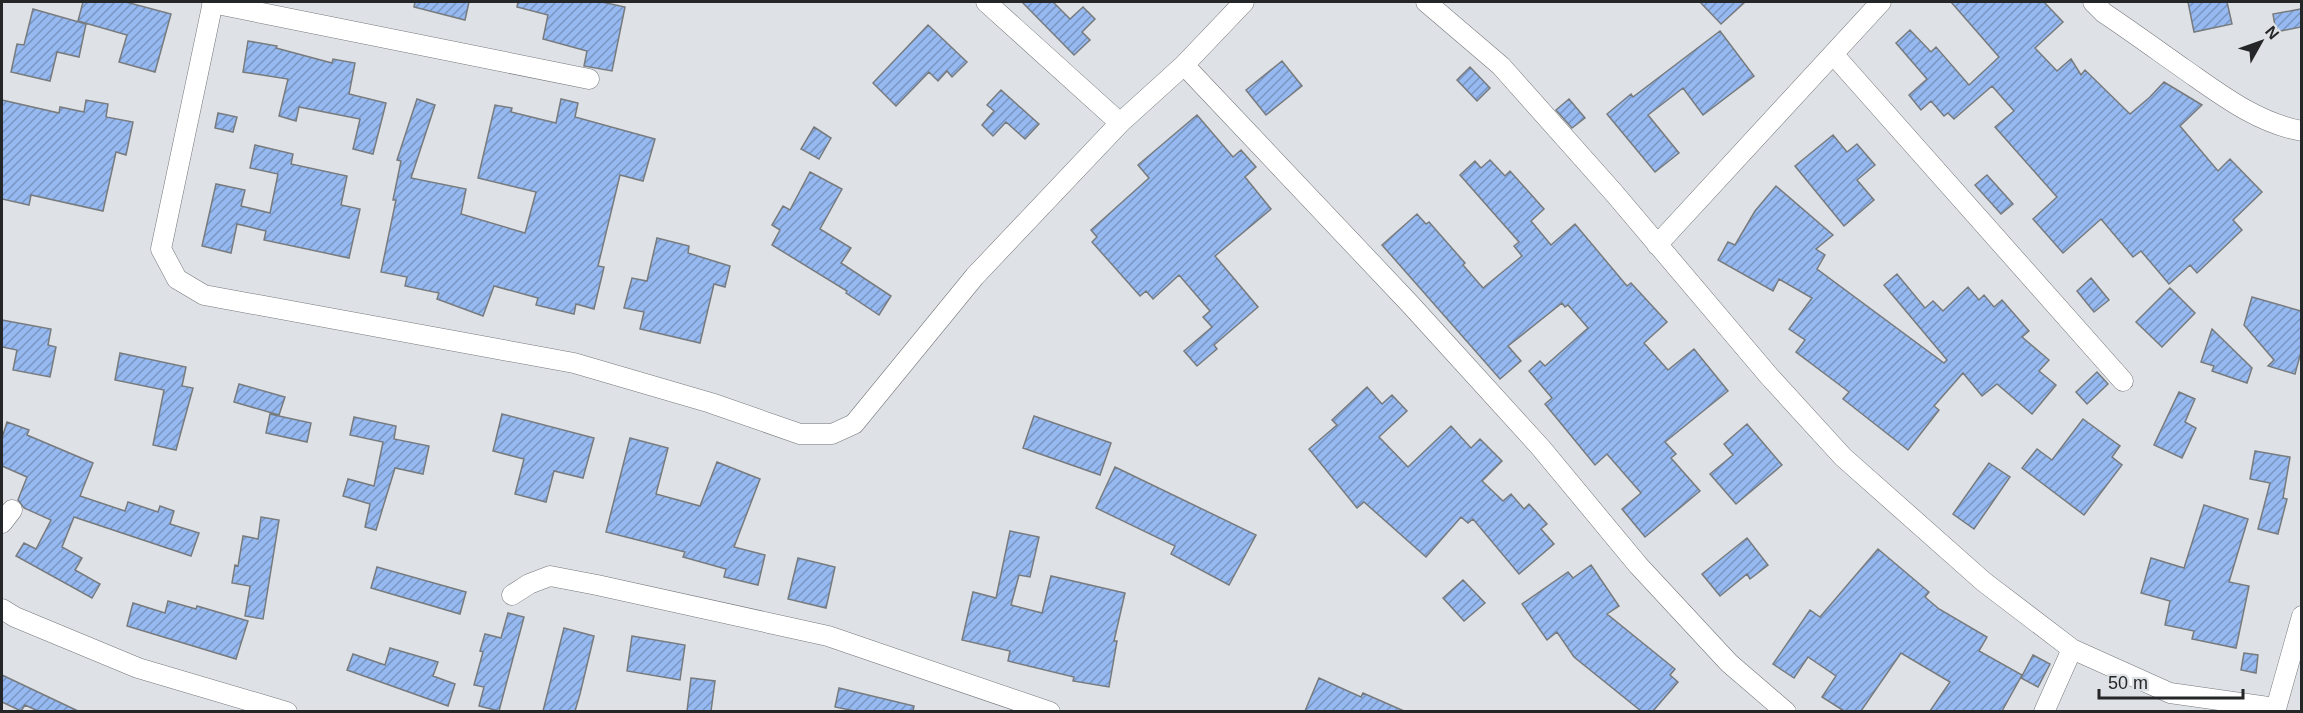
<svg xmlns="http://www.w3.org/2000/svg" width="2303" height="713" font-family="Helvetica,sans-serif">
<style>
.building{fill:url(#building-hatch);stroke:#787b7e;stroke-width:1.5}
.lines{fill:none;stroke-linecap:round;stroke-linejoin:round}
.minor-casing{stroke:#75777b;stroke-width:21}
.minor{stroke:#fff;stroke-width:20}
</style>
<defs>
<pattern id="building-hatch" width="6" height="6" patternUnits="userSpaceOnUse" patternTransform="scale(1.5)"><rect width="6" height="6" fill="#95b9f0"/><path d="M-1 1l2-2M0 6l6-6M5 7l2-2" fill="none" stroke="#7996c2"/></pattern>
</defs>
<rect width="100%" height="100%" fill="#dee1e5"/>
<path class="building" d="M83,2H126L171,14L155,72L119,62L127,35L78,21Z
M415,2H469L465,20L414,7Z
M518,2H602L625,7L612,71L584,66L587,51L543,39L548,15L517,7Z
M1022,2H1053L1070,19L1083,7L1095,19L1082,32L1090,40L1074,55Z
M1700,2H1745L1721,24Z
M1951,2H2044L2063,22L2035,48L2057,71L2071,59L2081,75L2085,70L2130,114L2150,97L2164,82L2202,105L2180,126L2218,171L2230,159L2262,192L2233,220L2242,230L2197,273L2190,265L2169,284L2141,251L2133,257L2101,219L2063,253L2033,219L2057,197L1995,127L2014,111L1992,86L1954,119L1948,113L1944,116L1931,101L1921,110L1909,95L1927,79L1896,43L1910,30L1931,52L1936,47L1969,85L1999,57Z
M2188,2H2227L2232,24L2194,32Z
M33,9L86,24L79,57L57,52L50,81L11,72L17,44L24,45Z
M2301,9V27L2276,32L2273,14Z
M928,25L967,62L952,77L947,71L938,81L929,72L896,106L873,83Z
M1720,31L1754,76L1703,115L1683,88L1648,115L1679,153L1655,172L1607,114L1631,94L1633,97Z
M248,41L277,46L276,48L332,63L333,59L355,63L349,94L386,103L373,154L353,149L360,119L299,107L296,121L279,116L288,79L243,72Z
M1282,61L1302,86L1266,115L1246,90Z
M1470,67L1490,88L1477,101L1457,80Z
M1001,90L1039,124L1025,139L1006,122L993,136L982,125L994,111L987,105Z
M417,99L435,105L411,178L466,189L461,214L525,233L536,192L478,178L495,105L512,108L511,112L556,123L561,99L578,103L575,117L655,139L643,181L620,175L598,266L604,267L594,309L576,304L574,314L536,305L538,298L494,286L483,316L437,299L439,293L405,286L407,277L381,272L396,200H393L401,161L397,160Z
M1569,99L1585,118L1572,128L1556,110Z
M2,100L59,113L60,107L84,112L86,100L108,104L106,117L133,122L126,155L116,152L103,211L31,195L29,205L2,199Z
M218,113L237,117L233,132L215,128Z
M1197,115L1233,157L1241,150L1256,167L1245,177L1271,209L1215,256L1258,307L1214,345L1217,349L1197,366L1184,351L1212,327L1203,317L1210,311L1179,275L1153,299L1146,291L1140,296L1092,242L1097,237L1091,230L1149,178L1138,165Z
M814,127L831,138L819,159L801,149Z
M1833,135L1847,152L1857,144L1875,165L1857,180L1874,200L1844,226L1795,166Z
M255,145L293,154L291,164L347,176L341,205L360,209L349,258L264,240L266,231L237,224L231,253L202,246L216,184L245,190L241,206L270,213L278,174L250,168Z
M1490,160L1505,176L1510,171L1544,209L1531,221L1551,245L1575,224L1627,286L1631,283L1667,322L1644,343L1668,370L1694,349L1728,391L1665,442L1676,454L1671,458L1700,491L1645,537L1622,509L1641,493L1607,454L1595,465L1545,404L1552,398L1529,371L1540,361L1545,366L1588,328L1568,305L1565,307L1562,303L1508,346L1521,361L1500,379L1382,245L1417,214L1426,224L1429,222L1465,263L1463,265L1483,288L1522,256L1514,246L1519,242L1460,175L1475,161L1481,168Z
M810,172L842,189L820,229L851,248L841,263L891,296L879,315L846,293L847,291L772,245L780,230L772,225L783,206L790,210Z
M1987,175L2013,204L2001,214L1975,185Z
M1776,186L1833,235L1816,249L1825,255L1817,269L1944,363L1947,360L1884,285L1897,274L1925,308L1933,301L1943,311L1968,287L1979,300L1984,295L1994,307L2002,300L2029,331L2022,337L2049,360L2039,371L2056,385L2032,414L1997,384L1982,396L1963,373L1934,406L1939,410L1908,450L1843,399L1849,392L1796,352L1805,340L1789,329L1812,298L1779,279L1773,291L1718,260L1728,242L1735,245L1755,211Z
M657,238L689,246L688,253L730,266L725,287L714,284L700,343L640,329L644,312L624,308L632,278L647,281Z
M2091,278L2109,300L2094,312L2077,291Z
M2170,288L2195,313L2162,347L2136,322Z
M2252,297L2301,311V352L2295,374L2268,366L2274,360L2244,325Z
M2,320L51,329L48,345L56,347L50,377L13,370L17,350L2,347Z
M2212,329L2252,368L2247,383L2212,371L2214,366L2201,362Z
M120,353L186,367L182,386L193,388L176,450L153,445L164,390L115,380Z
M2097,372L2108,384L2087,404L2076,392Z
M239,384L285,397L279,415L234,402Z
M1367,387L1382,404L1392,395L1407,411L1379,437L1408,467L1451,426L1471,448L1480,439L1502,461L1482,481L1503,501L1511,494L1524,509L1529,504L1547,524L1541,529L1554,544L1519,574L1473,519L1468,523L1461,517L1426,557L1364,502L1357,508L1309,449L1337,425L1332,420Z
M2179,392L2195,399L2185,422L2196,428L2182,458L2154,445Z
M270,414L311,423L307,442L266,433Z
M502,414L594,438L583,478L554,471L546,502L515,494L524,459L493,451Z
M1034,416L1111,443L1100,475L1023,448Z
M354,417L396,426L394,439L429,446L423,474L395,468L376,530L365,527L370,504L343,496L348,479L374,486L383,442L350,435Z
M2083,419L2120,446L2112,457L2122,465L2084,515L2022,468L2037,449L2052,460Z
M7,422L29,430L27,435L93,463L80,496L125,511L128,502L158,512L160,506L174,511L170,524L199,533L191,556L74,517L62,547L82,558L75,570L100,584L92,598L16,556L24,543L36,549L51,520L24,508L18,500L27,477L2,466V438Z
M1747,424L1782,465L1736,504L1710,474L1733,455L1724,444Z
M630,438L668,448L656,494L700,506L717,462L760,479L734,547L765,555L758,585L724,577L726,569L683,557L685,552L606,532Z
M2255,451L2290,457L2283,498L2287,499L2278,534L2258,529L2270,483L2250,479Z
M1989,463L2010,477L1974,529L1953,514Z
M1115,467L1256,535L1229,585L1171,554L1175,546L1096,508Z
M2204,505L2248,519L2229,582L2249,586L2236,648L2192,639L2194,631L2165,625L2170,601L2141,593L2151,558L2184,568Z
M261,517L279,520L263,619L245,616L250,586L232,583L235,565L238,566L243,536L258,539Z
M1010,531L1039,537L1030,577L1019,575L1011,605L1042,613L1051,576L1125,593L1114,641H1117L1109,687L1073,681L1074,677L1008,661L1010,651L962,640L973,592L996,598Z
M1747,538L1768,565L1750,579L1747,574L1720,596L1702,574Z
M1878,549L1929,592L1925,597L1939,609L1987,637L1979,651L2022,675L2002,711H1930L1950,682L1901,653L1861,711H1844L1822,697L1836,676L1808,657L1794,678L1773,664L1810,610L1820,617Z
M798,558L835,567L826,608L788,599Z
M1591,565L1619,606L1607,614L1675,669L1670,675L1678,682L1653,711H1641L1574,657L1557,632L1547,640L1522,604L1568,572L1573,578Z
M377,567L466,592L460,614L371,588Z
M1463,580L1485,603L1464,621L1443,598Z
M168,601L196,609L197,606L248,621L236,659L127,626L133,603L165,613Z
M508,613L524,617L499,711L479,706L484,687L474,685L483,652L480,651L485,634L501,638Z
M564,628L594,636L580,694L575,711H543Z
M632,636L685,645L680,680L627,671Z
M390,648L438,662L433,676L455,684L448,706L347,670L353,654L385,665Z
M2244,653L2258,655L2256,673L2241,670Z
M2033,655L2050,664L2038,687L2021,678Z
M2,675L78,711H38L25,705L21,711L2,702Z
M691,678L715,681L711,711H687Z
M1319,678L1361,697L1363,693L1404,711H1305Z
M839,688L914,706L913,711H855L835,707Z"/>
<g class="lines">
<g class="minor-casing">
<path id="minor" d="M213,2L161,249L177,279L204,295L574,363L711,403L800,434H832L854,424L975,276L1120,123L1184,65L1244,2
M986,2L1120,123
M1426,2L1501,66L1614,193L1769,376L1843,457L1984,582L2072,649L2170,693L2275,708
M2093,2L2104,13C2131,31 2157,50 2184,69C2220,94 2257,123 2302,131
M212,3L589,79
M1833,54L2123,381
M1184,65L1410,304L1541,448L1638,565L1729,663L1786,712
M1657,245L1881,2
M2,523L12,510
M512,595L529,584L550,576L597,585L828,636L1050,712
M2,609L15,617L138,668L287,712
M2044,712L2072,649
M2275,712L2302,616"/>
</g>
<use href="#minor" class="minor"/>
</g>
<rect width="2303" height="713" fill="none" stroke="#252627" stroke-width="6"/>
<g transform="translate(2261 42) rotate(50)" stroke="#dee1e5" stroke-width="4.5" paint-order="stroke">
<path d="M0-4.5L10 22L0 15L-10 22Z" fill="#252627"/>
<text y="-9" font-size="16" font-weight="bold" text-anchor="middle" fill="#252627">N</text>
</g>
<path d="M2099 689v9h144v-9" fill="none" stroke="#252627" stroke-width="3"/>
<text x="2108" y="689" font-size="18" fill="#252627" stroke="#dee1e5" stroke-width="4.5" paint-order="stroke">50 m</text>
</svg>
